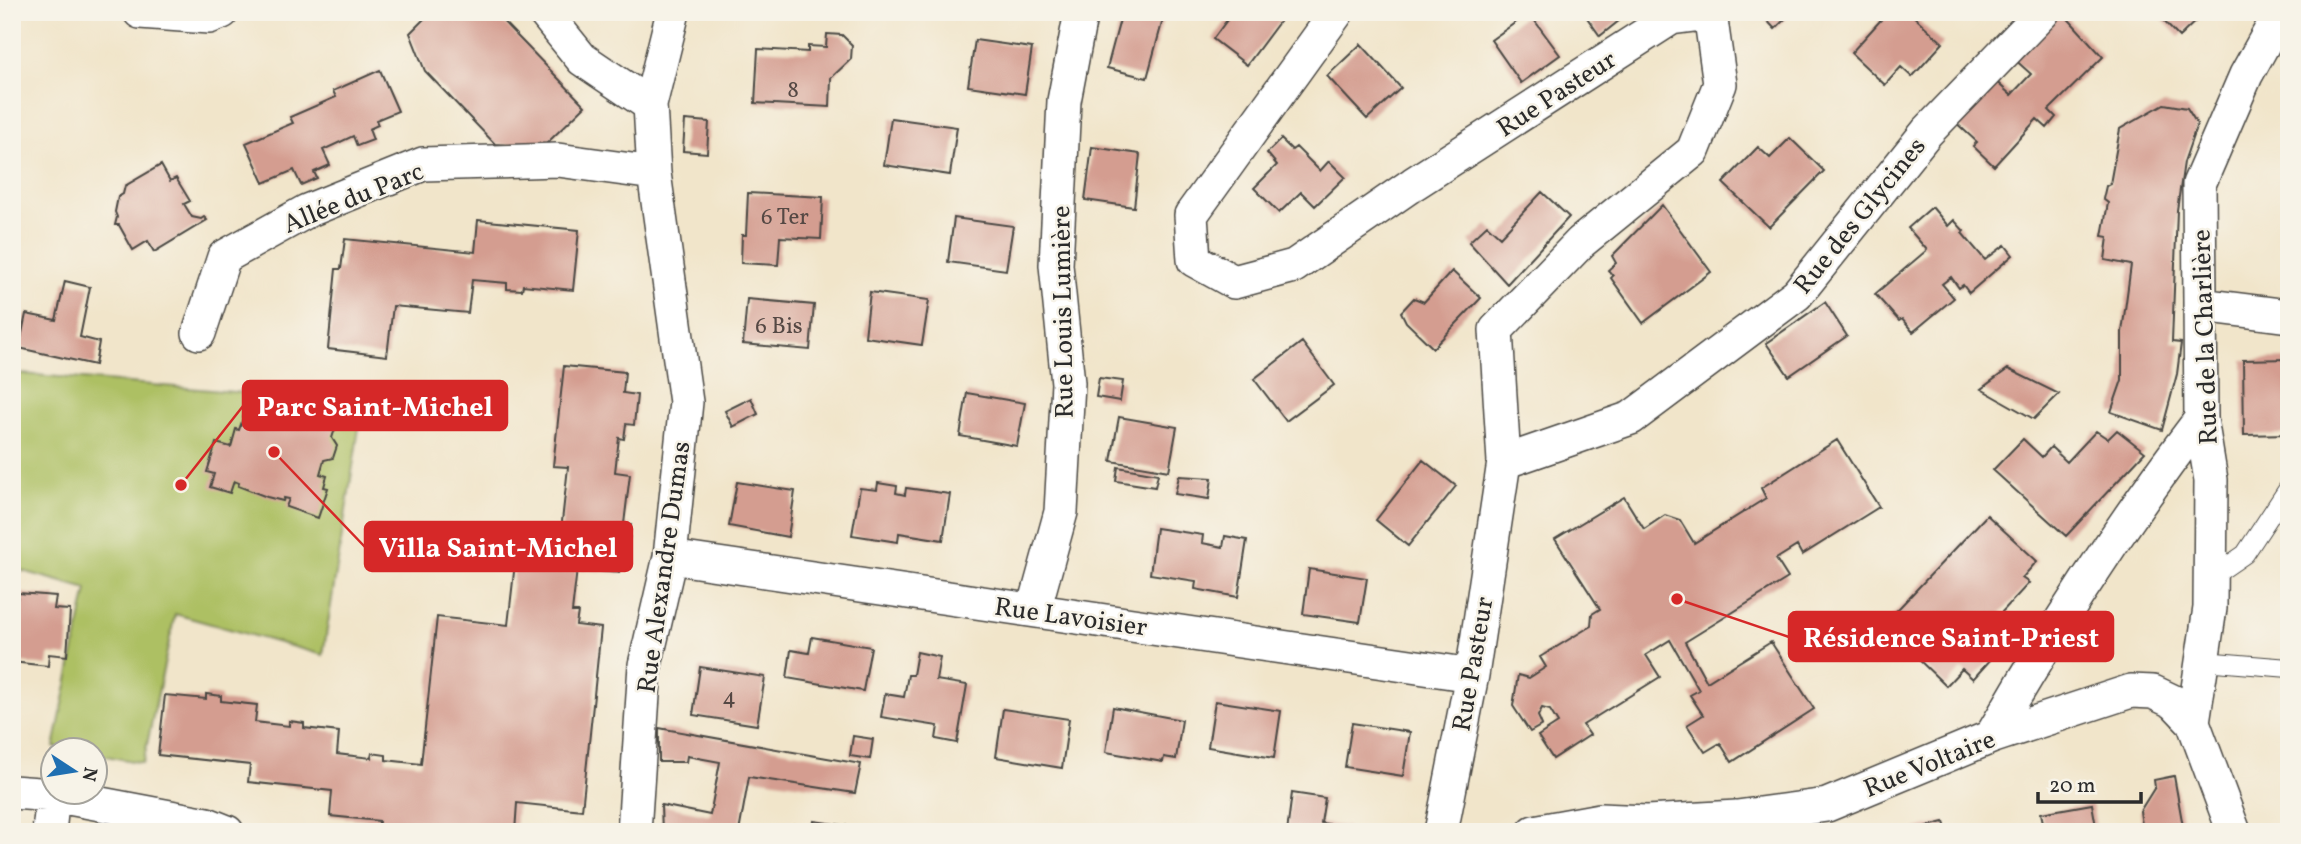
<svg xmlns="http://www.w3.org/2000/svg" width="2301" height="844" font-family="Vollkorn,serif">
<style>
.green{fill:#adc063;stroke:#6c7647;stroke-width:2}
.building{fill:#d49d90}
.lines{fill:none;stroke-linecap:round;stroke-linejoin:round}
.lane-casing{stroke:#494743;stroke-width:20}
.street-casing{stroke:#494743;stroke-width:36}
.lane{stroke:#fff;stroke-width:18}
.street{stroke:#fff;stroke-width:33}
.labels{text-anchor:middle;stroke-width:5;stroke-linejoin:round;paint-order:stroke}
.number-label{font-size:23px;fill:#554844}
.street-label{font-size:26px;fill:#2b2b2b;stroke:#f7f3e8}
.leader{fill:none;stroke:#d62828;stroke-width:2.5}
.callout-dot{fill:#d62828;stroke:#f7f3e8;stroke-width:2.5}
.callout{fill:#d62828;stroke:#d62828;stroke-width:2.5}
.callout-label{font-size:28px;text-anchor:middle;font-weight:bold;fill:#fff}
</style>
<rect width="100%" height="100%" fill="#f7f3e8"/>
<filter id="ink" filterUnits="userSpaceOnUse"><feTurbulence type="fractalNoise" baseFrequency=".0143" numOctaves="2"/><feDisplacementMap in="SourceGraphic" scale="14" xChannelSelector="R" yChannelSelector="G"/><feConvolveMatrix kernelMatrix="1 2 1 2 8 2 1 2 1" color-interpolation-filters="sRGB"/></filter>
<filter id="wash" filterUnits="userSpaceOnUse"><feTurbulence type="fractalNoise" baseFrequency=".00686" numOctaves="4" result="noise"/><feDisplacementMap in="SourceGraphic" scale="28" xChannelSelector="R" yChannelSelector="G"/><feGaussianBlur stdDeviation="1.57" result="paint"/><feColorMatrix in="noise" values="0 0 0 0 0 0 0 0 0 0 0 0 0 0 0 0 0 1.4 0 .05"/><feComposite in="paint" operator="in"/></filter>
<g filter="url(#wash)">
<rect width="100%" height="100%" fill="#f1e5ca"/>
<path class="green" d="M12,373L363,403L323,655L175,614L143,763L95,754L94,750L54,747L87,589L12,568Z"/>
<g id="blocks">
<path class="building" d="M431,12H494L585,106L542,148L495,144L425,71L410,33Z
M1122,12H1165L1147,78L1107,68Z
M1233,12H1274L1282,18L1247,65L1213,39Z
M1583,12H1630L1600,36Z
M1759,12H1792L1775,29Z
M1888,12H1909L1943,43L1912,77L1901,67L1885,85L1851,53Z
M2058,12H2062L2103,57L2049,110L2056,117L2047,128L2037,119L1994,166L1973,146L1977,142L1953,120L1992,78L2011,95L2031,74L2012,57Z
M2155,12H2205L2179,37Z
M1529,13L1560,55L1521,83L1491,40Z
M827,34L842,35L852,45L851,59L831,78L830,107L755,103L758,49L808,52V46L826,47Z
M975,40L1032,48L1025,94L968,86Z
M1361,44L1401,88L1367,119L1327,76Z
M380,70L398,111L376,120L378,125L369,129L373,140L357,146L353,136L323,150L330,165L314,172L317,178L301,185L294,170L264,183L246,143L293,123L290,117L336,97L333,91Z
M2164,104L2187,108L2197,124L2184,162L2177,210L2172,342L2181,343L2177,374L2162,430L2111,412L2122,380V332L2131,265L2105,260L2108,237L2102,236L2108,203L2103,199L2106,186L2110,184L2120,129Z
M891,118L957,127L950,175L884,165Z
M685,120L709,122L707,153L683,151Z
M1790,138L1824,171L1769,227L1723,183L1758,147L1770,158Z
M1281,139L1292,150L1296,147L1320,171L1329,161L1345,177L1315,206L1301,192L1279,213L1254,188L1277,165L1267,153Z
M1092,147L1140,154L1134,207L1085,200Z
M161,165L170,181L176,178L190,201L184,204L192,217L201,219L204,217L207,220L154,252L148,241L133,250L119,225H115L117,217L115,212L118,197L123,194L125,186Z
M1542,192L1569,217L1507,284L1469,242L1487,225L1500,237Z
M748,193L823,197L821,239L780,237L778,265L741,263L742,235H746Z
M1662,205L1711,272L1643,323L1611,278L1613,276L1608,270L1616,263L1612,256Z
M1932,207L1948,226L1954,220L1964,231L1962,233L1985,260L2005,245L2013,255L1969,293L1963,285L1959,288L1951,277L1942,284L1954,298L1913,332L1902,319L1899,321L1875,294L1927,250L1908,228Z
M954,218L1013,226L1006,270L948,262Z
M478,220L579,230L573,290L523,285L522,290L507,289V283L472,280L468,313L393,306L387,356L328,349L336,269H341L345,239L475,252Z
M1452,271L1481,298L1433,348L1406,322L1401,312L1414,298L1424,302Z
M65,281L90,287L80,337L99,342L95,365L19,348L26,314L56,320Z
M870,292L929,300L922,345L865,337Z
M747,299L814,305L810,350L743,344Z
M1825,302L1847,336L1789,376L1766,343Z
M1302,342L1334,385L1286,421L1254,379Z
M2289,359V434L2244,435L2243,360Z
M564,366L625,372L623,393L637,395L634,425L626,424L624,439L619,438L615,472L630,474L624,524L631,525L629,540L623,539L619,573L577,569L572,612H578L576,625L601,628L582,810L517,803L515,832H378L379,821L330,816L332,791L248,782L250,765L158,755L165,695L206,699V694L221,696V701L257,705L255,722L289,726V721L304,723V728L339,732L337,754L371,758L372,753L386,755V760L421,764L437,617L508,625L515,563L557,567L568,467L553,466Z
M2008,369L2059,394L2034,419L1981,389Z
M1099,378L1123,381L1120,401L1096,397Z
M252,392L309,410L308,414L337,423L332,438L337,446L333,458L324,460L320,474L327,476L324,487L328,488L318,518L286,507L289,499L284,498L283,501L267,497L238,486L239,483L234,481L230,493L210,487L214,474L207,472L216,443L231,447L236,429L239,430Z
M967,393L1025,403L1017,446L960,436Z
M751,398L758,414L733,427L725,411Z
M1119,417L1177,427L1169,471L1111,461Z
M2117,430L2145,452L2066,536L1993,470L2023,439L2042,457L2051,447L2067,462L2096,431L2108,439Z
M1837,440L1879,507L1802,555L1797,546L1776,559L1788,578L1685,642L1707,682L1771,642L1814,709L1732,762L1720,743L1705,752L1687,725L1703,715L1690,695L1699,690L1670,640L1646,655L1660,677L1583,725L1590,735L1553,759L1538,736L1558,723L1550,710L1542,708L1538,716L1542,725L1530,732L1513,706L1518,675L1529,678L1546,667L1540,657L1591,626L1592,614L1600,609L1555,539L1624,497L1644,529L1665,515L1680,520L1694,543L1766,498L1761,488Z
M1423,460L1456,486L1408,546L1376,520Z
M1118,467L1158,474L1155,487L1116,481Z
M1179,476L1212,478L1209,499L1175,494Z
M737,482L795,491L788,537L729,526Z
M878,483L897,486L896,493L905,495L906,488L950,494L943,540L899,533L898,542L852,535L860,488L877,490Z
M1987,515L2037,561L2022,578L2029,583L2001,613L2014,624L1996,643L2001,648L1973,679L1962,669L1946,686L1883,625Z
M1156,528L1203,535L1202,543L1223,547L1225,536L1247,540L1238,597L1195,589L1196,581L1150,574Z
M1309,569L1367,578L1360,622L1303,614Z
M18,593L56,596L54,609L70,610L67,656L49,654L48,666L12,662V600H17Z
M812,637L871,647L863,691L787,678L791,650L809,653Z
M917,652L940,657L936,680L967,685L957,743L936,739L938,726L881,717L885,694L904,697L908,675H913Z
M700,667L765,677L757,725L693,715Z
M1215,701L1281,711L1274,758L1208,747Z
M1113,707L1182,720L1176,759L1164,757L1163,762L1106,752Z
M1003,709L1069,719L1062,768L996,757Z
M1352,723L1410,732L1403,776L1345,767Z
M659,728L861,764L855,793L749,777L739,832H662L661,805L710,815L720,762L687,756L686,762H659Z
M853,736L873,739L870,759L850,756Z
M2174,776L2184,832H2143L2140,811L2155,787L2154,780Z
M1292,793L1325,798L1321,823L1348,827L1347,832H1287Z
M2092,804L2097,832H2045L2041,813Z
M814,821L849,826L847,832H793L794,824L813,827Z
M1944,822L1947,832H1909V831Z"/>
</g>
</g>
<g filter="url(#ink)">
<use href="#blocks" fill-opacity="0" stroke="#494743" stroke-width="2"/>
<g class="lines">
<g class="lane-casing">
<path id="lane" d="M2210,578L2245,554L2289,487
M2203,661L2289,668"/>
</g>
<g class="street-casing">
<path id="street" d="M140,12L209,17L222,12
M544,12L582,59L650,105
M1337,12L1191,215L1194,260L1234,282L1294,266L1413,184L1671,18L1710,13L1720,84L1693,151L1581,242L1496,330L1504,462L1472,675L1441,832
M2201,305L2289,316
M199,333L224,257L307,211L423,164L558,160L654,173
M1504,462L1631,418L1797,294L1927,132L2043,12
M670,557L1472,675
M1034,610L1061,512L1068,383L1056,265L1064,101L1081,12
M2193,722L2210,608L2211,480L2201,419L2199,184L2246,75L2281,12
M1991,737C2054,627 2124,520 2201,419
M12,792L53,795L207,824L227,832
M49,832L53,795
M634,832L645,665L670,557L686,402L654,173L650,105L673,12
M1534,832L1600,820L1647,822L1737,817L1827,805L1991,737L2131,691L2153,692L2174,702L2193,722L2234,832"/>
</g>
<use href="#lane" class="lane"/>
<use href="#street" class="street"/>
</g>
</g>
<g class="labels">
<g class="number-label">
<text x="793" y="97">8</text>
<text x="785" y="224">6 Ter</text>
<text x="779" y="333">6 Bis</text>
<text x="729" y="704">4</text>
</g>
<g class="street-label">
<text transform="translate(1556 93) rotate(-33)" y="9">Rue Pasteur</text>
<text transform="translate(353 197) rotate(-22)" y="9">Allée du Parc</text>
<text transform="translate(1859 215) rotate(-51)" y="9">Rue des Glycines</text>
<text transform="translate(1062 312) rotate(-91)" y="9">Rue Louis Lumière</text>
<text transform="translate(2204 337) rotate(-92)" y="9">Rue de la Charlière</text>
<text transform="translate(663 567) rotate(-82)" y="9">Rue Alexandre Dumas</text>
<text transform="translate(1071 616) rotate(8)" y="9">Rue Lavoisier</text>
<text transform="translate(1472 664) rotate(-80)" y="9">Rue Pasteur</text>
<text transform="translate(1929 763) rotate(-22)" y="9">Rue Voltaire</text>
</g>
</g>
<path class="leader" d="M181 485L243 406M274 452L365 547M1677 599L1789 637"/>
<g class="callout-dot">
<circle cx="181" cy="485" r="7"/>
<circle cx="274" cy="452" r="7"/>
<circle cx="1677" cy="599" r="7"/>
</g>
<g class="callout">
<rect x="243" y="381" width="264" height="49" rx="7"/>
<rect x="365" y="522" width="267" height="49" rx="7"/>
<rect x="1789" y="612" width="324" height="49" rx="7"/>
</g>
<g class="callout-label">
<text x="375" y="416">Parc Saint-Michel</text>
<text x="498" y="557">Villa Saint-Michel</text>
<text x="1951" y="647">Résidence Saint-Priest</text>
</g>
<rect width="2301" height="844" fill="none" stroke="#f7f3e8" stroke-width="42"/>
<g transform="translate(74 771) rotate(102)"><circle r="33" fill="#f7f3e8" stroke="#a5a39c" stroke-width="2"/>
<path d="M0-5L12 26L0 18L-12 26Z" fill="#1f6fb2"/>
<text y="-10" font-size="19" font-weight="bold" text-anchor="middle" fill="#2b2b2b">N</text>
</g>
<path d="M2038 792v10h103v-10" fill="none" stroke="#2b2b2b" stroke-width="3.5"/>
<text x="2049" y="792" font-size="21" fill="#2b2b2b" stroke="#f7f3e8" stroke-width="5" paint-order="stroke">20 m</text>
</svg>
